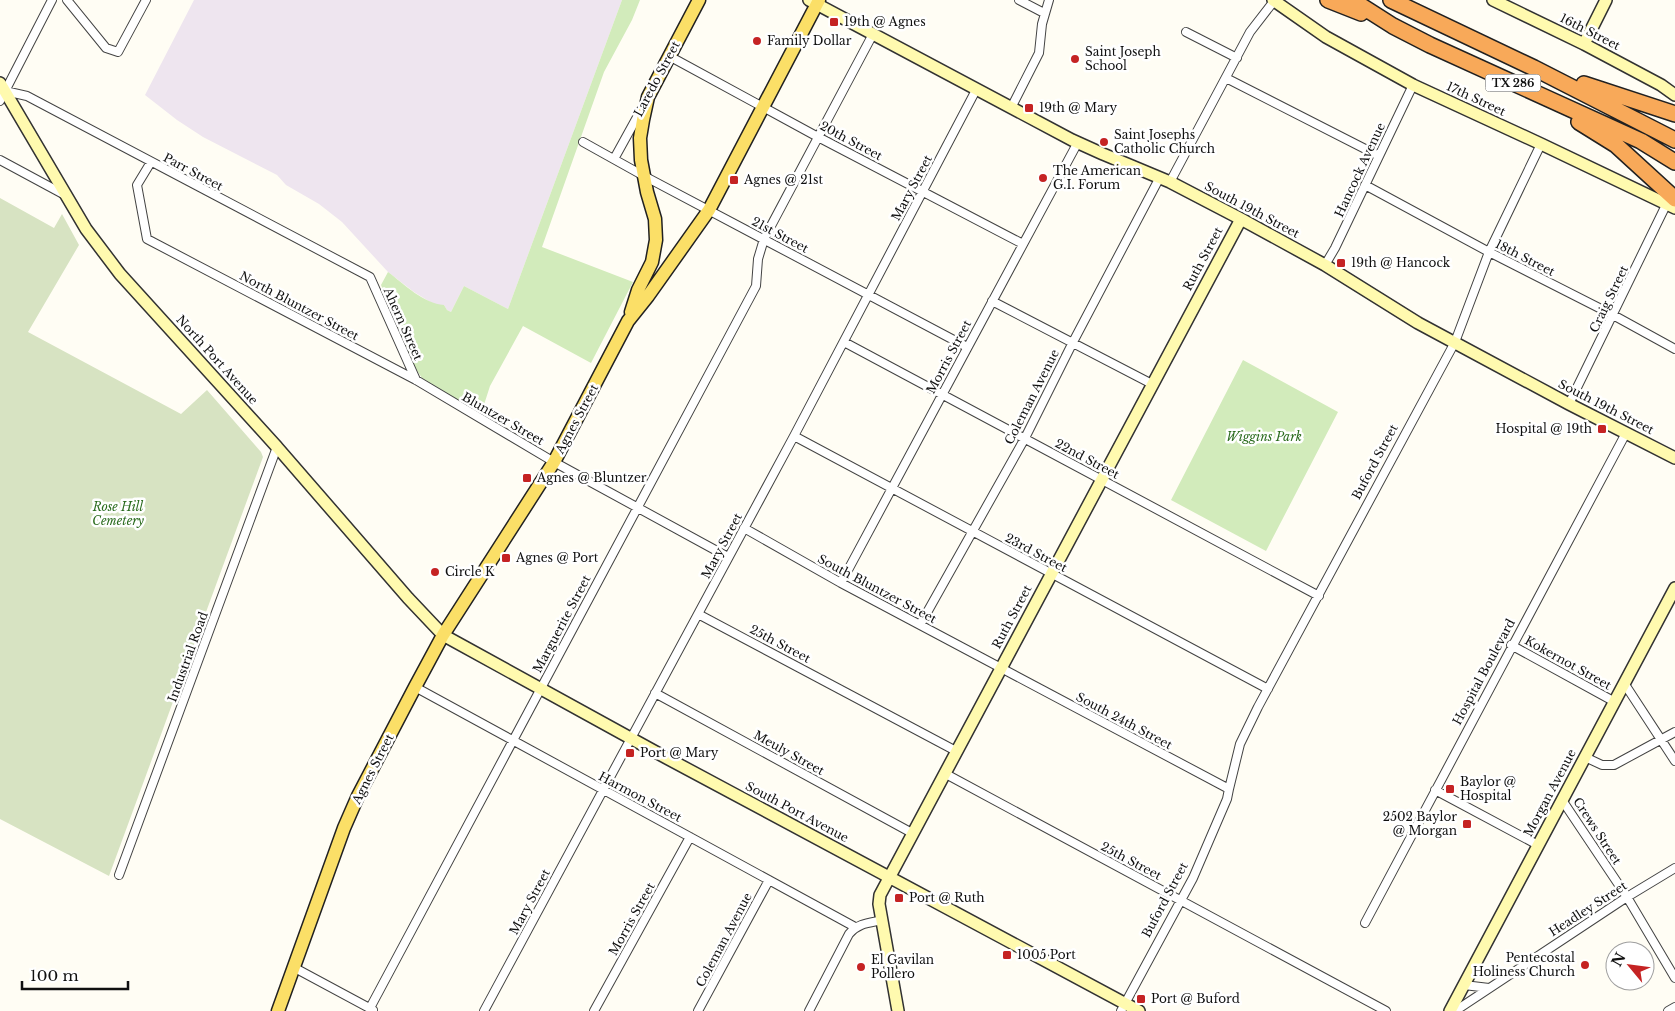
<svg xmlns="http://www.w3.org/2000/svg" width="1675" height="1011" font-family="'Libre Baskerville',serif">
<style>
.industrial{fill:#eee5ef}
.green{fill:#d2ebbb}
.cemetery{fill:#d7e3c2}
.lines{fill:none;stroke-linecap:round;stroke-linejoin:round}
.street-casing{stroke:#434343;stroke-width:10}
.secondary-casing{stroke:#323232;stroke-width:14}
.primary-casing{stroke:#212121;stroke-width:15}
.highway-casing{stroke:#212121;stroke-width:18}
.street{stroke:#fff;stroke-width:8}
.secondary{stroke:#fffaaf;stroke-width:11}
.primary{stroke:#fbdf67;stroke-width:12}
.highway{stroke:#f8a959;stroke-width:15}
.poi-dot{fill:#c52323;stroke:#fff;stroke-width:2}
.labels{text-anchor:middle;stroke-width:5;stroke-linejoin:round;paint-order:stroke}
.shield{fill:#fff;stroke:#585858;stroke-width:1}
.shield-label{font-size:11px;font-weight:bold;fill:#101010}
.poi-label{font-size:12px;fill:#101010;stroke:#fff;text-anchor:start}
.street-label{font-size:12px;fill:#101010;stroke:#fff}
.park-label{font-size:12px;font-style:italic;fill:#2a6b1d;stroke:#fff}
</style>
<rect width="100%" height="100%" fill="#fffdf4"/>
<path class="industrial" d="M194,0H622L508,309L464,286L451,312L447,310L444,305H435L414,292L388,272L342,222L319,204L286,185L277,175L203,137L177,120L145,95Z"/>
<path class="green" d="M622,0H640L632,20L604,72L542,247L633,282L591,363L523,326L490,386L481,414L422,378L415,368L381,285L388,272C404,284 424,304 444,305L447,310L451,312L464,286L508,309Z
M1243,360L1338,412L1266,551L1171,500Z"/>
<path class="cemetery" d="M0,198L54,228L62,214L79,245L28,332L181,414L207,390L261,452L263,457L109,876L0,819Z"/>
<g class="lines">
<g class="street-casing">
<path id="street" d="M67,0L106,48L118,52L146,0
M1019,0L1044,13
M1186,32L1237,58
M669,56L818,137L1023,244
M1226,78L1379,156
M5,91L27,96L370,277L416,380
M0,101L52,0
M1011,108L1039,53L1042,24L1049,0
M583,142L644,176L967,347
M614,159L641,110
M0,160L65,195
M151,162L137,185L147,239L416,380L554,462L728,557
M1170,182L1250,32L1274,1
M1365,185L1489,252L1613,315L1675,349
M1325,265L1335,248L1413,85
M992,301L1152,384
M844,342L1319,596
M1569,404L1667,203
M794,436L1268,689
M744,528L841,583L1229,789L1227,799L1193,878L1121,1011
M841,583L1078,142
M698,614L956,751
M920,625L1025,438L1073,342L1160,177
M1511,645L1615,702
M1624,683L1675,761
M415,687L855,927
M655,693L912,833
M1585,757L1602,765H1614L1675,732
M944,773L1386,1011
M1229,789L1240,744L1258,707L1455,342L1489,252L1541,144
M1435,790L1538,845
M1562,800L1627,897L1675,978
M119,875L277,447
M1365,923L1626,433
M293,967L373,1010
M1464,985L1489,988
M370,1008L756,286L758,259L764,239L873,34
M484,1011L794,436L976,90
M594,1011L690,837
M698,1011L769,880
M809,1011L849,934C858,923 869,923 883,920
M1455,1011L1627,897L1675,868
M1668,1011L1675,1007"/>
</g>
<g class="secondary-casing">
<path id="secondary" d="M809,0L1072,140L1103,154L1170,182L1241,219L1325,265L1418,323L1569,404L1675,458
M1273,0L1326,37L1413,85L1541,144L1675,208
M1493,0L1584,44L1661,85L1675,95
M1584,44L1606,0
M0,83L86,229L120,274L277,447L408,598L443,635L663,756L1139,1011
M898,1011L879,904L880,895L1241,219
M1450,1011L1675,588"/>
</g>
<g class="primary-casing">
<path id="primary" d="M631,312L638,290L652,262L656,240L655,219L647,192L641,160L640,138L643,120L648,97L699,0
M278,1011L344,828L358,796L415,687L443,635L554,462L628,321L648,296L709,210L819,0"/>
</g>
<g class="highway-casing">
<path id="highway" d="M1328,0L1361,13
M1352,0L1393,26L1430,45L1641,141L1675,162
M1391,0L1534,68L1675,140
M1584,84L1675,114
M1579,122L1616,145L1675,199"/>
</g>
<use href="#street" class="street"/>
<use href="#secondary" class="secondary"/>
<use href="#primary" class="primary"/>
<use href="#highway" class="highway"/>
</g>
<g class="poi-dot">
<rect x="829" y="17" width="10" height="10" rx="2.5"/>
<circle cx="757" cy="41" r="5"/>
<circle cx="1075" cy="59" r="5"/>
<rect x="1024" y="103" width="10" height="10" rx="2.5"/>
<circle cx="1104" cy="142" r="5"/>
<circle cx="1043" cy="178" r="5"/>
<rect x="729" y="175" width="10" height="10" rx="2.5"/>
<rect x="1336" y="258" width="10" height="10" rx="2.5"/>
<rect x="1597" y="424" width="10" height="10" rx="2.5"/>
<rect x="522" y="473" width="10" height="10" rx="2.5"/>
<rect x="501" y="553" width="10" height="10" rx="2.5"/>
<circle cx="435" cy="572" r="5"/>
<rect x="625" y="748" width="10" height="10" rx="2.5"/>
<rect x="1445" y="784" width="10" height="10" rx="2.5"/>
<rect x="1462" y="819" width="10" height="10" rx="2.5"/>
<rect x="894" y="893" width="10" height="10" rx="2.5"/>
<rect x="1002" y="950" width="10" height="10" rx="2.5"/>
<circle cx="1585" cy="965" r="5"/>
<circle cx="861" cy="967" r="5"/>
<rect x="1136" y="994" width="10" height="10" rx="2.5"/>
</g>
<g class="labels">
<rect class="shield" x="1485.5" y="74.5" width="55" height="17" rx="4"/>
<g class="shield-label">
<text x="1513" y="87">TX 286</text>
</g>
<g class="poi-label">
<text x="844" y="26">19th @ Agnes</text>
<text x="767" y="45">Family Dollar</text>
<text x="1085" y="56">Saint Joseph<tspan x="1085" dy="14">School</tspan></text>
<text x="1039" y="112">19th @ Mary</text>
<text x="1114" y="139">Saint Josephs<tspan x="1114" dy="14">Catholic Church</tspan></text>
<text x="1053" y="175">The American<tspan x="1053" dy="14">G.I. Forum</tspan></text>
<text x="744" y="184">Agnes @ 21st</text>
<text x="1351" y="267">19th @ Hancock</text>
<text x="1592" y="433" text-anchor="end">Hospital @ 19th</text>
<text x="537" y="482">Agnes @ Bluntzer</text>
<text x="516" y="562">Agnes @ Port</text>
<text x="445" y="576">Circle K</text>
<text x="640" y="757">Port @ Mary</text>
<text x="1460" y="786">Baylor @<tspan x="1460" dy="14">Hospital</tspan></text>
<text x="1457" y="821" text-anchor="end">2502 Baylor<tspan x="1457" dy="14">@ Morgan</tspan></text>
<text x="909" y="902">Port @ Ruth</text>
<text x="1017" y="959">1005 Port</text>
<text x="1575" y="962" text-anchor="end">Pentecostal<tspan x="1575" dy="14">Holiness Church</tspan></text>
<text x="871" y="964">El Gavilan<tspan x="871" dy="14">Pollero</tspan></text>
<text x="1151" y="1003">Port @ Buford</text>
</g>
<g class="street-label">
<text transform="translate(1590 32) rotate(27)" y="4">16th Street</text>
<text transform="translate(657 79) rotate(-62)" y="4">Laredo Street</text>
<text transform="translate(1476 99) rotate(25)" y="4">17th Street</text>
<text transform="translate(851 141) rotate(28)" y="4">20th Street</text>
<text transform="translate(1360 170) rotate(-65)" y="4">Hancock Avenue</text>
<text transform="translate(193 172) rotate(28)" y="4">Parr Street</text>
<text transform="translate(912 188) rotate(-62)" y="4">Mary Street</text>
<text transform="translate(1252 210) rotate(28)" y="4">South 19th Street</text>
<text transform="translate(780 235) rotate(28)" y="4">21st Street</text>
<text transform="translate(1525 258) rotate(27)" y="4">18th Street</text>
<text transform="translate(1203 259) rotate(-62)" y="4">Ruth Street</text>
<text transform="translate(1609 299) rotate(-64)" y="4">Craig Street</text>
<text transform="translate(299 306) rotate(28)" y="4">North Bluntzer Street</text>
<text transform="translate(403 324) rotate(66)" y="4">Ahern Street</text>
<text transform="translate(949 357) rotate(-62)" y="4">Morris Street</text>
<text transform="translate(217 360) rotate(48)" y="4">North Port Avenue</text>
<text transform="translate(1032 397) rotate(-63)" y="4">Coleman Avenue</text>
<text transform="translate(1606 407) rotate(27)" y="4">South 19th Street</text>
<text transform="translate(503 419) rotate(30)" y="4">Bluntzer Street</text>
<text transform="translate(577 419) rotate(-62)" y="4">Agnes Street</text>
<text transform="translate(1087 459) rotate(28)" y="4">22nd Street</text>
<text transform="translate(1375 462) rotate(-62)" y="4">Buford Street</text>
<text transform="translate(722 546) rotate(-62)" y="4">Mary Street</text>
<text transform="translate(1036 553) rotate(28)" y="4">23rd Street</text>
<text transform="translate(877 589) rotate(28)" y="4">South Bluntzer Street</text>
<text transform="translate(1012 617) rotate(-62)" y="4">Ruth Street</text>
<text transform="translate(562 624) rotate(-62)" y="4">Marguerite Street</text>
<text transform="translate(780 644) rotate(28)" y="4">25th Street</text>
<text transform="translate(188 657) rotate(-70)" y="4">Industrial Road</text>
<text transform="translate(1568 663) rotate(29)" y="4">Kokernot Street</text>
<text transform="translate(1484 672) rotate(-62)" y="4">Hospital Boulevard</text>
<text transform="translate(1124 721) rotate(28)" y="4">South 24th Street</text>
<text transform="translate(789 753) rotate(29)" y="4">Meuly Street</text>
<text transform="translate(373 769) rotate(-63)" y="4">Agnes Street</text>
<text transform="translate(1550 793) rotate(-62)" y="4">Morgan Avenue</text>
<text transform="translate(640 797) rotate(28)" y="4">Harmon Street</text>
<text transform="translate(797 812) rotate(28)" y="4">South Port Avenue</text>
<text transform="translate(1597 831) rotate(57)" y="4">Crews Street</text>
<text transform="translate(1131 861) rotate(28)" y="4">25th Street</text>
<text transform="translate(1165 900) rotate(-62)" y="4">Buford Street</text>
<text transform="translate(530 902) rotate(-62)" y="4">Mary Street</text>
<text transform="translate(1588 909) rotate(-33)" y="4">Headley Street</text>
<text transform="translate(632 919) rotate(-61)" y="4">Morris Street</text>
<text transform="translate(724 940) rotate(-62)" y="4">Coleman Avenue</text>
</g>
<g class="park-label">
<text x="1264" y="441">Wiggins Park</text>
<text x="118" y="511">Rose Hill<tspan x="118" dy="14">Cemetery</tspan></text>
</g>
</g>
<g transform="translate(1630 966) rotate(299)"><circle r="24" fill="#ffffff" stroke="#9f9f9f"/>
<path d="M0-4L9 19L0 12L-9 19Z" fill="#c52323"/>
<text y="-8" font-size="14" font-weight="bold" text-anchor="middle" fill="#101010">N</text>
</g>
<path d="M22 981v8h106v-8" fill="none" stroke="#101010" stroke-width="2.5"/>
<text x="30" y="981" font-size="15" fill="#101010" stroke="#ffffff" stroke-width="4" paint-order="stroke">100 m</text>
</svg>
